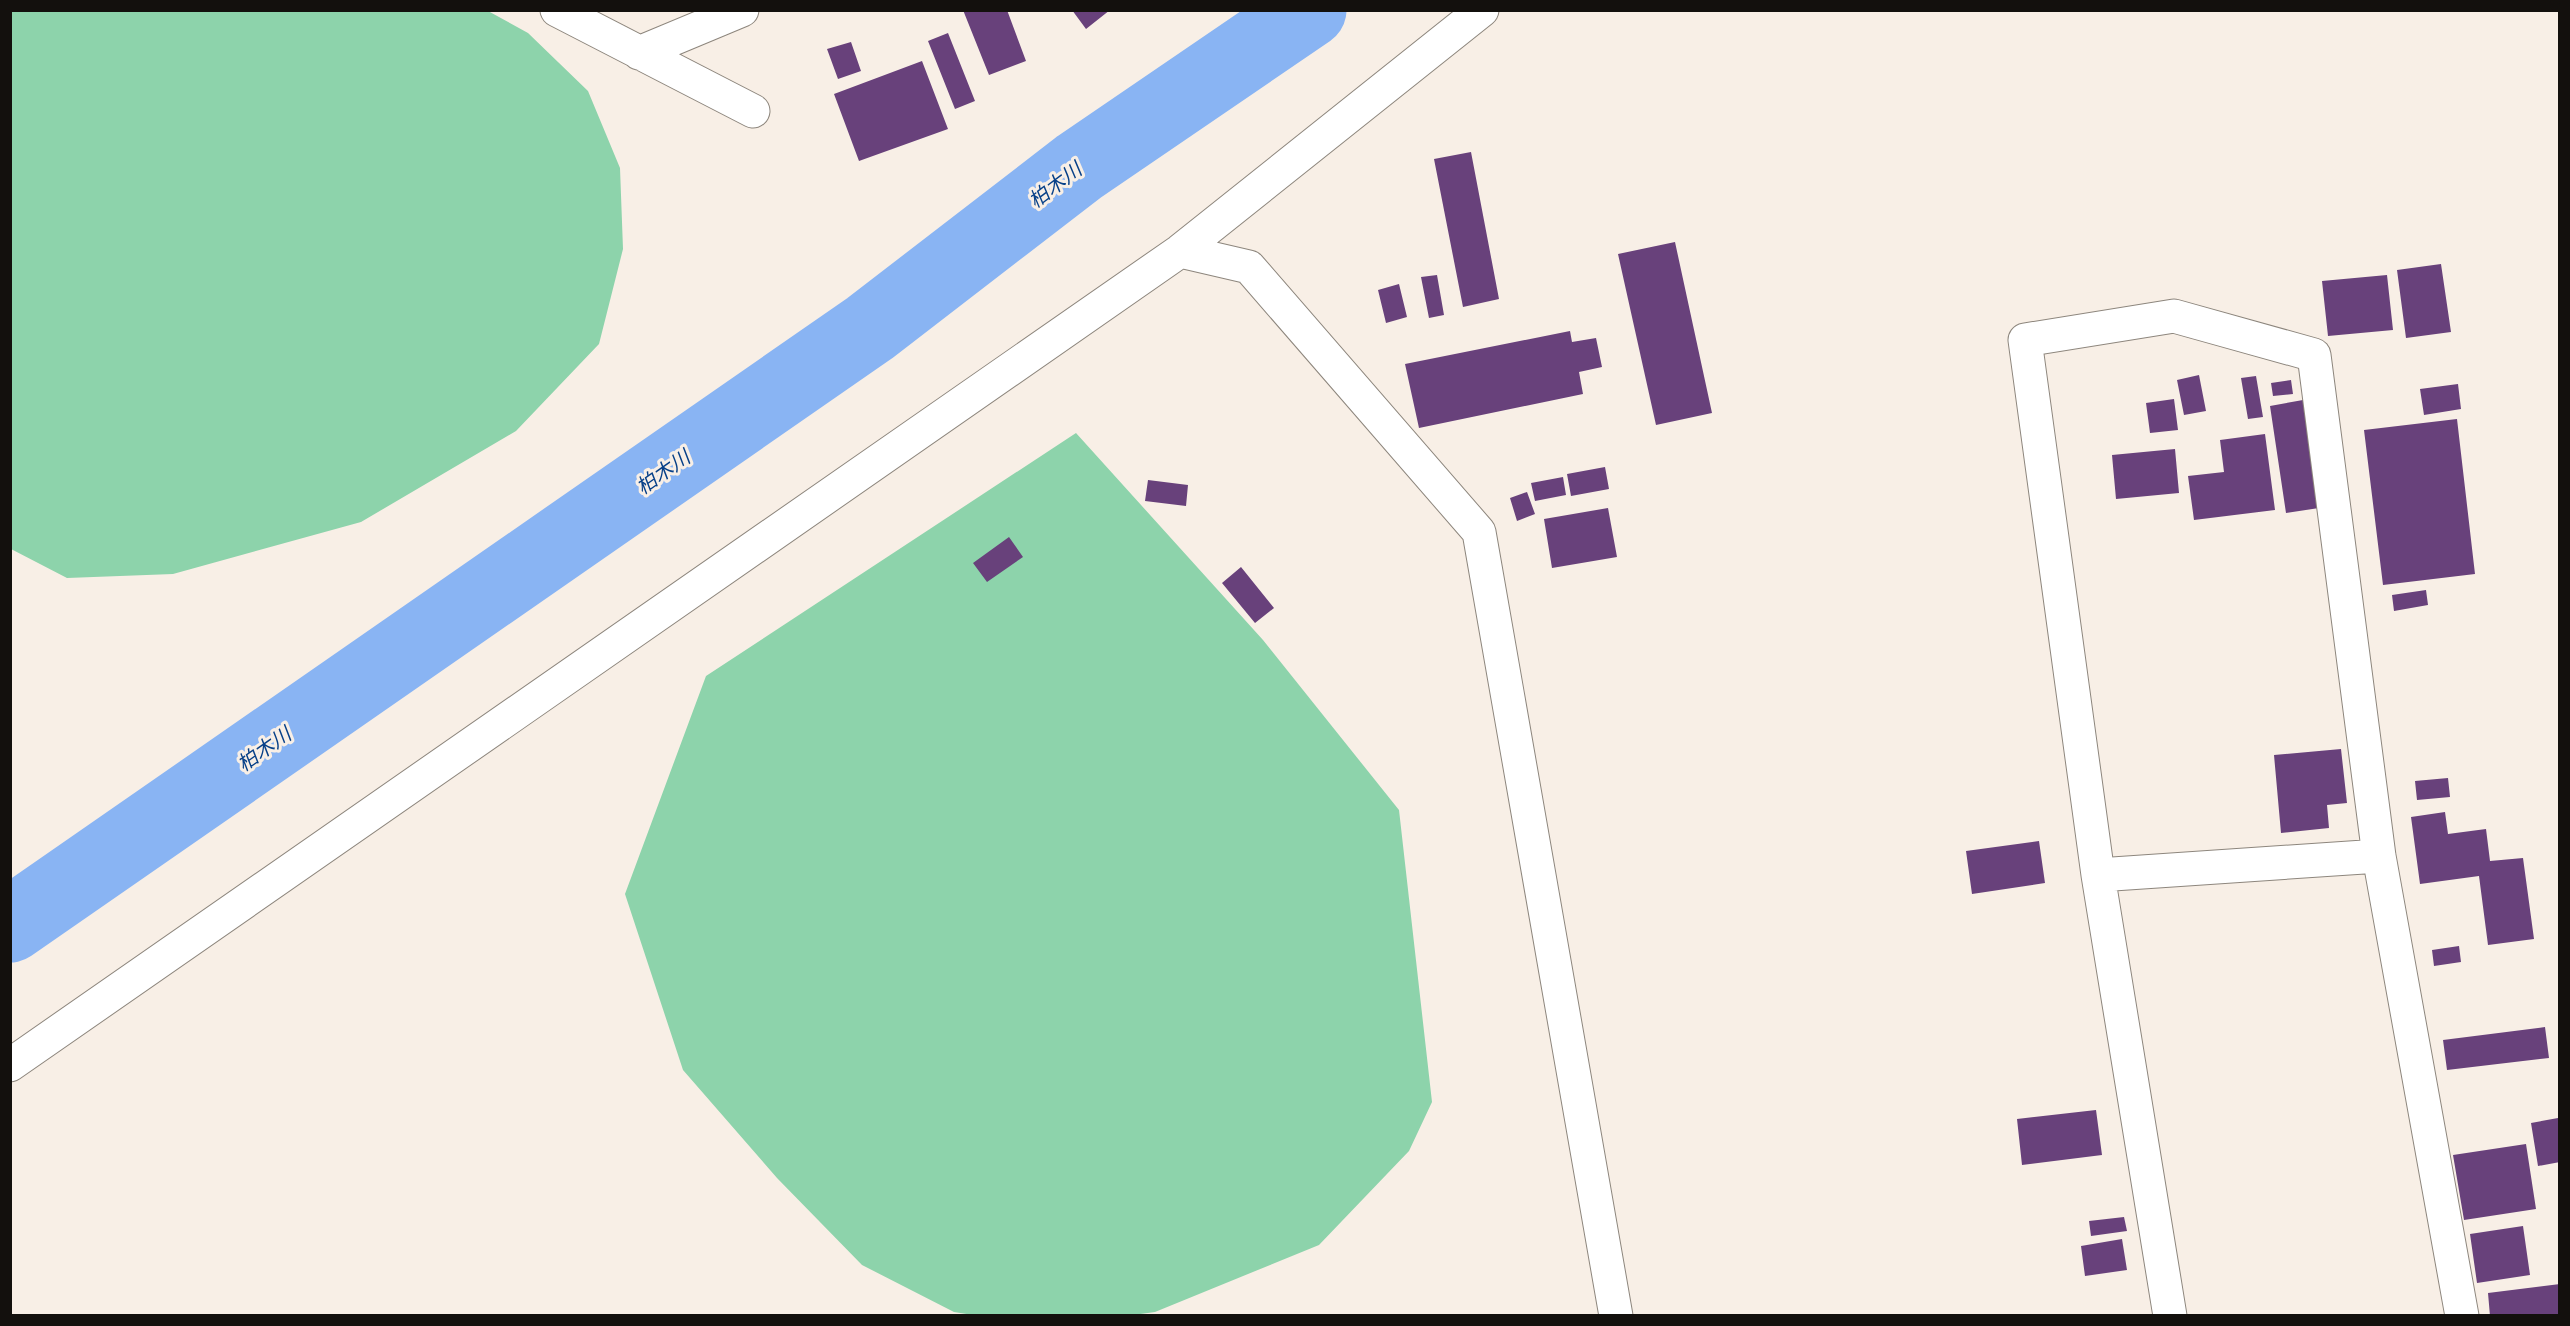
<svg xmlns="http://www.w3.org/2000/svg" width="2570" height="1326" font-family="Helvetica,'Noto Sans JP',sans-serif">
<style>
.green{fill:#8dd3ab}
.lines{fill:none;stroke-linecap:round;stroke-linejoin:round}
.river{stroke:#89b4f3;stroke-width:75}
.building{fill:#68417b}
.minor-casing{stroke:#8d867d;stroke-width:35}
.minor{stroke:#fff;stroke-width:33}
.labels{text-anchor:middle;stroke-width:6;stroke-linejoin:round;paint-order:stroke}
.water-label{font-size:20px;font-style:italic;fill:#074088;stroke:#f8efe6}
</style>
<rect width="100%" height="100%" fill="#f8efe6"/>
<path class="green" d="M488,11L528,33L588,91L620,168L623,249L599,344L516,431L361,522L173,574L67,578L11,549V11Z
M1076,433L1263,640L1399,810L1432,1102L1409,1151L1319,1245L1155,1312L1126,1316H979L954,1312L862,1265L777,1178L683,1070L625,894L706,676Z"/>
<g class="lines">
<path class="river" d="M10,925L870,328L1079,167L1309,10"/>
</g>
<path class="building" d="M963,10H1007L1026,61L989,75Z
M1072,10H1110L1086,29Z
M948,33L975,101L955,109L928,41Z
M851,42L861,71L838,79L827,49Z
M922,61L948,129L859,161L834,94Z
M1471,152L1499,299L1463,307L1434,159Z
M1675,242L1712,413L1656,425L1618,254Z
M2441,264L2451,332L2406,338L2397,270Z
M1437,275L1444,315L1429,318L1421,277Z
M2387,275L2393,330L2328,336L2322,281Z
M1399,284L1407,317L1386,323L1378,290Z
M1570,331L1572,342L1596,338L1602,367L1579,372L1583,394L1419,428L1405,364Z
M2199,375L2206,411L2184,415L2177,380Z
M2256,376L2263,417L2248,419L2241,378Z
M2291,380L2293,394L2273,396L2271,383Z
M2458,384L2461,409L2424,415L2420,389Z
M2174,399L2178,430L2150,433L2146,403Z
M2303,400L2319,508L2286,513L2270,406Z
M2457,419L2475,574L2383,585L2364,430Z
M2265,434L2275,510L2194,520L2188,476L2224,472L2220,440Z
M2175,449L2179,493L2116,499L2112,455Z
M1605,467L1609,489L1571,496L1567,474Z
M1563,477L1566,495L1535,501L1531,483Z
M1148,480L1188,485L1186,506L1145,501Z
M1527,492L1535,514L1517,521L1510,498Z
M1608,508L1617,557L1552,568L1544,519Z
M1009,537L1023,557L987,582L973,563Z
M1241,567L1274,608L1255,623L1222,583Z
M2426,590L2428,605L2394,611L2392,595Z
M2341,749L2347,803L2327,805L2329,828L2281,833L2274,755Z
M2448,778L2450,797L2417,800L2415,781Z
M2445,812L2448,834L2486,829L2490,861L2523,858L2534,939L2488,945L2479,876L2420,884L2411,817Z
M2039,841L2045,883L1972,894L1966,851Z
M2459,946L2461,962L2434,966L2432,950Z
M2545,1027L2549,1058L2447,1070L2443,1040Z
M2096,1110L2102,1155L2022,1165L2017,1119Z
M2558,1118L2560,1162L2538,1166L2531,1123Z
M2526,1144L2536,1209L2464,1220L2453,1155Z
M2124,1217L2127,1231L2091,1236L2089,1221Z
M2523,1226L2530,1275L2477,1283L2470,1234Z
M2122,1239L2127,1270L2085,1276L2081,1246Z
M2560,1284V1316H2490L2488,1293Z"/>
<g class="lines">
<g class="minor-casing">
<path id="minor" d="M557,10L753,111
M639,53L742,10
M1180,251L1249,267L1479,532L1616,1316
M2098,875L2379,856
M10,1065L1180,251L1482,10
M2170,1316L2098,875L2025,340L2174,316L2314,355L2379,856L2462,1316"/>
</g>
<use href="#minor" class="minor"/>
</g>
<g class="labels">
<g class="water-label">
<text transform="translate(1055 185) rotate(-37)" y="7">柏木川</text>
<text transform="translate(663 472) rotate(-35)" y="7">柏木川</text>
<text transform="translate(264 749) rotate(-35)" y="7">柏木川</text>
</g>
</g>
<rect width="2570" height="1326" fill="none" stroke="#13100d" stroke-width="24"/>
</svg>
